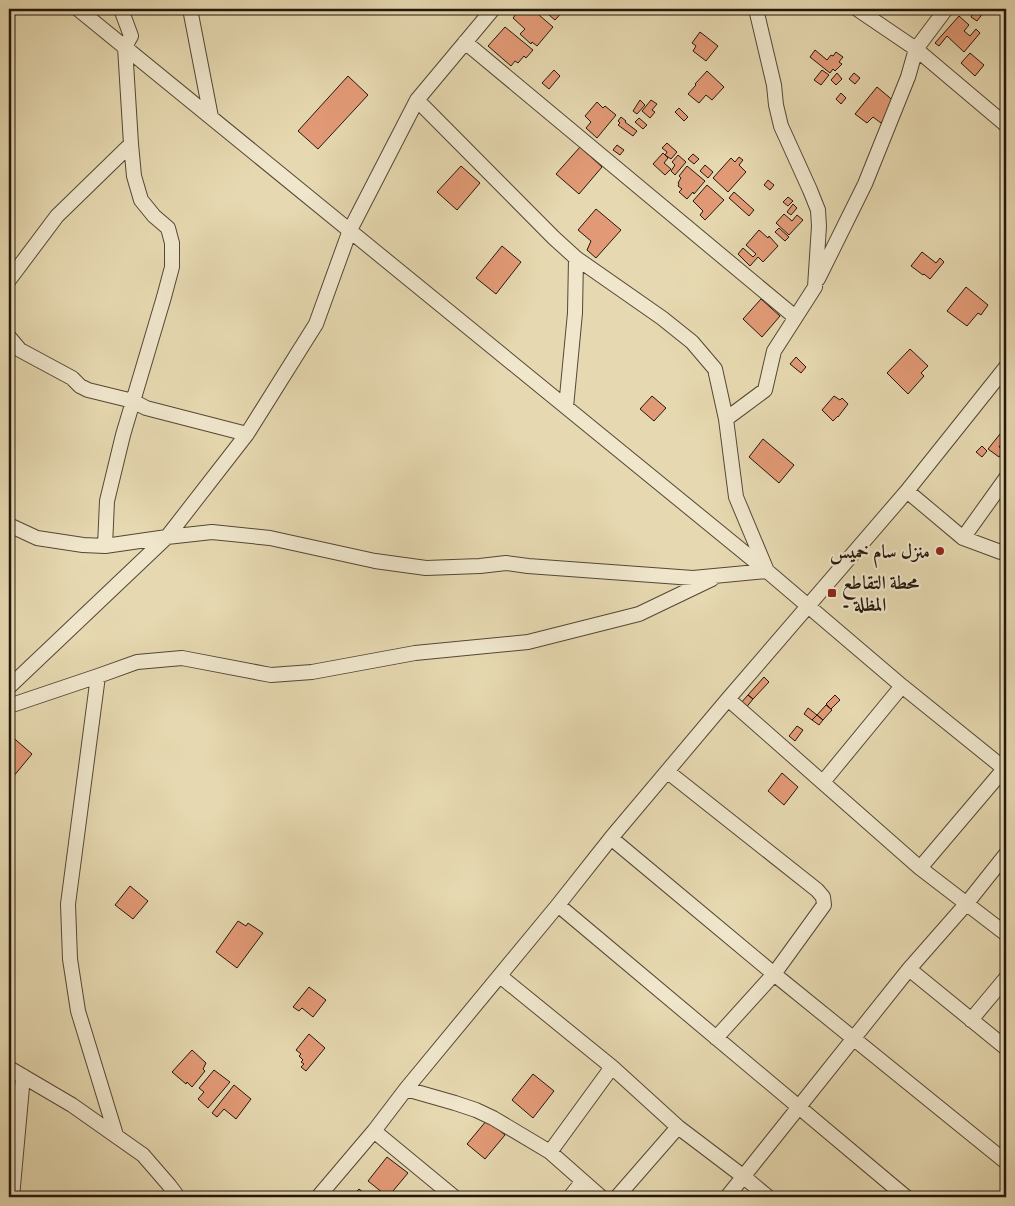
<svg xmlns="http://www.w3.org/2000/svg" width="1015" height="1206" font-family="'IM FELL Great Primer',Amiri,serif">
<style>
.building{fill:#e29a76;stroke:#23170c}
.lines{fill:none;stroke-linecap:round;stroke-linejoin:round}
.minor-casing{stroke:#544735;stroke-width:16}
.minor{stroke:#efe6cc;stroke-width:14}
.poi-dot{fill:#8f2418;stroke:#efe6cc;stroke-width:2}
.labels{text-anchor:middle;stroke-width:4.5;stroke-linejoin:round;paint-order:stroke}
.poi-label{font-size:19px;font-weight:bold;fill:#23170c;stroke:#efe6cc;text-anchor:end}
</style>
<rect width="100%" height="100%" fill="#e6d8b0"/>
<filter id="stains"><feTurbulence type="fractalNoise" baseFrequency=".004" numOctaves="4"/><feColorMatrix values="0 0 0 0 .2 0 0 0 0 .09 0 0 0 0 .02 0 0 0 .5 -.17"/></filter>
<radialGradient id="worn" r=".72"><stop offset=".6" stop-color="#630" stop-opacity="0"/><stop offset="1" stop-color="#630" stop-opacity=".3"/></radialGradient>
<path class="building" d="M520,9H532L553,27L537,46L532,42L531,44L520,34L525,29L513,18Z
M541,9H565L555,20L549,15L551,13L547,10L545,12Z
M967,9H992L988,14L984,12L977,21L971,17L972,15L966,10Z
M959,16L969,25L964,31L970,36L976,29L980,33L964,52L947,36L939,46L935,43Z
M505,27L533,50L526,58L524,56L518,63L515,61L511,66L488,46Z
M700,32L718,46L706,61L693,51L696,46L692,43Z
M815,50L827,60L831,55L833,56L836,52L843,57L839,62L842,64L835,71L833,69L830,73L810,57Z
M970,53L984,65L975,76L961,63Z
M554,70L560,76L549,89L542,83Z
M822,70L829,75L821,85L814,80Z
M707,71L724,87L712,100L706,95L699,103L688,94L696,85L695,84Z
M837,73L842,79L836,85L831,80Z
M854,73L860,78L855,84L849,79Z
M348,76L368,95L318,149L298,131Z
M877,87L896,103L881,123L873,117L867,123L855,114Z
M841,93L846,98L841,104L836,99Z
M640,100L645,105L637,114L633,111Z
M651,100L657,104L652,110L655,112L650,118L642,111Z
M597,102L603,108L605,106L616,115L597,138L586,128L591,122L585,116Z
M679,108L688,117L684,121L675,112Z
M621,117L626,121L625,122L637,131L633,136L618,125L620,123L618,121Z
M639,118L647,125L643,129L635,122Z
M667,143L677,152L671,159L665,155L667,152L662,148Z
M617,145L624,150L620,155L613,150Z
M580,147L602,167L579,194L556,174Z
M663,153L668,158L664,163L671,169L665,175L653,164Z
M693,154L699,159L694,164L688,159Z
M678,155L686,162L675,175L671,171L675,165L672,162Z
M739,157L743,160L739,165L746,172L728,192L713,178L731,158L735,162Z
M705,165L713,172L708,178L700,171Z
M461,166L480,183L457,210L437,192Z
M687,166L705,181L694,194L693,192L687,199L679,192L682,189L678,186L679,184L678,183L681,178L679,176Z
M768,180L774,185L770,190L764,185Z
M707,185L724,200L705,220L700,215L703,211L693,201Z
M734,192L754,210L749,216L729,198Z
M788,197L793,201L788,206L783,202Z
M793,204L797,208L791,215L787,212Z
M596,209L621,230L596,258L587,250L591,241L578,230Z
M784,214L792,221L797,215L803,220L789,235L776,223Z
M779,228L789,237L785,241L775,232Z
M759,230L768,238L769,236L778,246L763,262L758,257L750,266L738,254L743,248L753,257L756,254L746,245Z
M502,246L521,262L496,294L476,278Z
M922,252L936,263L940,258L944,262L930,279L924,274L923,275L911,266Z
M966,287L988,305L981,315L978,313L967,326L947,311Z
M761,299L780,316L762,337L743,319Z
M910,349L928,366L921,373L924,376L908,394L887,373Z
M796,357L806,367L801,373L790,364Z
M652,396L666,408L654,421L640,409Z
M834,396L840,400L842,398L848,404L838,417V416L833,421L822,410Z
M1000,434L1006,438L999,447L1004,450L999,457L988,449Z
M763,439L794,465L779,483L749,457Z
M982,446L987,451L982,457L976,452Z
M764,677L769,682L753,699L748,695Z
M748,695L753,699L745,709L740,704Z
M835,695L840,700L831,709L826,704Z
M826,705L832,710L823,720L817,715Z
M808,708L817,715L812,720L804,714Z
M817,715L823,720L819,725L812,720Z
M797,726L803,730L795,741L789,736Z
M9,734L32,754L13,777L9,773Z
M782,773L798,787L784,805L768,791Z
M130,886L148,901L133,919L115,905Z
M238,921L246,926L248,923L263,933L237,968L216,952Z
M309,987L326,1000L313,1017L302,1008L299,1011L293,1007Z
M309,1034L325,1048L306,1071L301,1067L304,1064L301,1062L303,1060L299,1056L301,1054L296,1050Z
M192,1050L206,1063L203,1069L205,1071L192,1087L187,1082L186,1084L172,1072Z
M214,1070L230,1082L208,1108L198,1099L204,1092L199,1088Z
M533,1074L554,1091L533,1118L512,1100Z
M234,1085L251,1099L236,1119L224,1109L217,1117L212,1113Z
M487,1120L505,1135L485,1159L467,1144Z
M387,1157L408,1173L388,1197L368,1181Z
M359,1189L369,1197H352Z"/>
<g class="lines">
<g class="minor-casing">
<path id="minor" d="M78,9L767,571L902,686L1006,770
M190,9L211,117
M857,9L916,49L1006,125
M465,42L795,317
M417,100L554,238L576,258L575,313L566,407
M576,258L662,318L692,342L715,369L726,419
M818,279L865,184L908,77L916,49L946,9
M9,280L57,216L131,144
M9,337L20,350L72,378L80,386L88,390L133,401L146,408L247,434
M907,491L963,538L1006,554
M9,525L37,538L83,545L105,546L167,537L212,532L270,538L375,561L426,568L480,566L506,563L528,566L693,578L767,571L736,497L726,419L765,390L774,351L815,287L819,226L818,210L810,190L781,126L776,105L774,85L756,9
M963,538L1006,478
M105,546L107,501L123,435L164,297L172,267V243L168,228L154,216L141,200L134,176L131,144L125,47L131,36L121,9
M98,676L68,904L70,959L78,1011L116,1135
M9,687L167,537L247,434L316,324L350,230L417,100L493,9
M728,699L920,868L1006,934
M9,706L98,676L137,662L182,658L271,675L312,672L415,653L528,642L639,614L712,579
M668,772L817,890L823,897L824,905L774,974L716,1038
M823,782L902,686
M611,838L774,974L1006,1162
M920,868L1004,769
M558,905L906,1197
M909,969L1006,1048
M500,976L612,1067L678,1127L744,1177L768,1197
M971,1020L1006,978
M9,1068L72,1105L143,1155L169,1185L178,1197
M406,1089L455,1103L476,1110L493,1118L550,1152L601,1197
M374,1131L454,1197
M550,1152L612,1067
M12,1197L23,1076
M318,1197L374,1131L406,1089L558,905L611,838L728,699L907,491L1006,367
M570,1197L583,1181
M617,1197L678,1127
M727,1197L909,969L967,903L1006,854"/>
</g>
<use href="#minor" class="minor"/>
</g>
<g class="poi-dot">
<circle cx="940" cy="551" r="5"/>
<rect x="827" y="588" width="10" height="10" rx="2.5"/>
</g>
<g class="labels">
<g class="poi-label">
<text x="930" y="558">منزل سام خميس</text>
<text x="842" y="589" text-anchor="start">محطة التقاطع<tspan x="842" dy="22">- المظلة</tspan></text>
</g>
</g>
<rect width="1015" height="1206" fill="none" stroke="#e6d8b0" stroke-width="30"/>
<rect x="10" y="10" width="995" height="1186" fill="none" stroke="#23170c" stroke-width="2.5"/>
<rect x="15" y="15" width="985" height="1176" fill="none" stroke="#23170c"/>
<rect width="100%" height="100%" filter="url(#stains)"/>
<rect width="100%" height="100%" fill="url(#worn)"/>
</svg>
